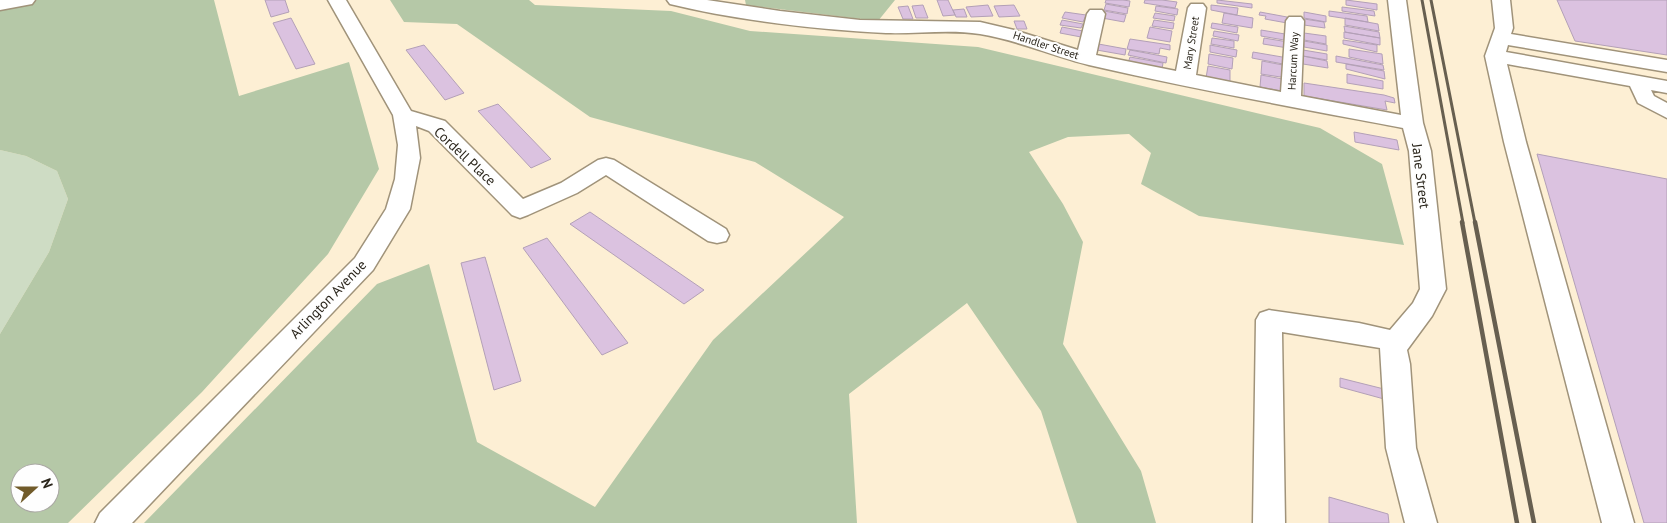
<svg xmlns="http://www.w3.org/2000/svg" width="1667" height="523" font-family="'PT Sans',sans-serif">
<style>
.green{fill:#cedcc4}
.forest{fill:#b5c8a7;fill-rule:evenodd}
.building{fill:#dbc2e0;stroke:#b3a0b7}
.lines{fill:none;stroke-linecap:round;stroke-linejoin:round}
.minor-casing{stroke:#a0937a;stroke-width:3}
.minor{fill:#fff;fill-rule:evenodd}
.rail-far1{stroke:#675f50;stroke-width:3}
.rail{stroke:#675f50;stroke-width:4.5}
.labels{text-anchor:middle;stroke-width:4;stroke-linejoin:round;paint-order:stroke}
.far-street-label{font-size:11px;fill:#2a251b;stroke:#fefefe}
.street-label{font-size:14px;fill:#2a251b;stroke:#fefefe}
</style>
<rect width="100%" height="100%" fill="#fdefd4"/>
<path class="green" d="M0,150L26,156L57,171L68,199L49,252L0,334Z"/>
<path class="forest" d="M37,0H214L239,96L349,62L379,169L328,254L202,392L68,523H0V334L49,252L68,199L57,171L26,156L0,150V8ZM20,473H50V503H20Z
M390,0H529L535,5L671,11L750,31L978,47L1320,128L1382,164L1404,245L1199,216L1141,184L1151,153L1129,134L1068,137L1029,152L1063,204L1083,242L1063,344L1141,471L1156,523H1077L1041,411L967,303L849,394L857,523H144L377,284L429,264L477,442L595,507L713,340L844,217L755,162L590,117L457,24L404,22Z
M745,0H895L878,21L746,5Z"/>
<path class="building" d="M265,0H285L289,12L271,17Z
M937,0H948L955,15L943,16Z
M1106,0H1123L1130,1L1129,7L1105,3Z
M1145,0H1162L1177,2L1175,8L1144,3Z
M1217,0L1252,4V8L1217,3Z
M1346,0L1377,4V10L1346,5Z
M1557,0H1667V55L1575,41Z
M1106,4L1128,8L1127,14L1104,10Z
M923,5L928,18H916L912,6Z
M988,5L993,16L971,17L966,7Z
M1014,5L1020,16L999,17L994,6Z
M1211,5L1238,8L1237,15L1211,10Z
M908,6L913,19H903L898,7Z
M1156,6L1178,9L1177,15L1155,11Z
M1342,7L1374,11L1375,16L1342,11Z
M964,9L967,17H956L953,10Z
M1104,11L1126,15L1124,22L1102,18Z
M1329,11L1367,16L1368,22L1329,16Z
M1065,12L1086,15L1083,22L1062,18Z
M1260,12L1287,17V23L1265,19L1266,16L1259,15Z
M1304,12L1326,16V22L1304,18Z
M1155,13L1175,16L1174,21L1153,18Z
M1224,13L1253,18L1252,28L1222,23Z
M291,18L315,64L296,69L273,23Z
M1345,18L1378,24L1379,31L1345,25Z
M1304,19L1324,22L1325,28L1304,25Z
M1062,20L1083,24L1081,28L1060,25Z
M1154,20L1174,23L1173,29L1152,26Z
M1014,21H1024L1027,29H1017Z
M1212,23L1238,27L1237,33L1211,28Z
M1344,26L1379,32L1380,38L1345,32Z
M1062,27L1083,31L1081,37L1060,33Z
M1150,27L1172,31L1170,42L1147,38Z
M1261,30L1285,34L1284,40L1261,36Z
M1214,31L1239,35L1238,41L1213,36Z
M1344,32L1380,38V45L1344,38Z
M1304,33L1326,36V44L1304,40Z
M1212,38L1234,41V48L1211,44Z
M1264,38L1288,42V48L1263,44Z
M1130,39L1170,45V50L1160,48L1159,54L1127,49Z
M1343,40L1377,45V52L1343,44Z
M1304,41L1327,45V51L1304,47Z
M1093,43L1126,49L1125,55L1091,49Z
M424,45L464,93L445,100L406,50Z
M1210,45L1237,50L1236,57L1210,52Z
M1349,49L1382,54L1383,64L1349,57Z
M1130,50L1167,57L1166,63L1128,55Z
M1303,50L1327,54V60L1303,56Z
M1253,52L1288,58V65L1252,58Z
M1209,54L1233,58L1232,69L1208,64Z
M1303,56L1327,61L1328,68L1303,64Z
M1336,56L1383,65L1384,70L1336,62Z
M1130,57L1163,63L1162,69L1128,63Z
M1262,61L1288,66L1287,78L1261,74Z
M1346,64L1384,71L1385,79L1346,69Z
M1208,66L1230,70V82L1206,78Z
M1347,74L1383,81V89L1347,83Z
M1261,75L1288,80L1287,92L1260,87Z
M1304,83L1384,95L1394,98L1395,103L1385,101L1387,110L1304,96Z
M498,104L551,159L531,168L478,111Z
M1354,132L1397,140L1399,150L1355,142Z
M1537,154L1667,179V523H1644Z
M590,212L704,290L684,304L570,224Z
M547,238L628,343L602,355L523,248Z
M485,257L521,381L494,390L461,263Z
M1340,378L1384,389V399L1340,387Z
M1329,497L1388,514L1389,523H1329Z"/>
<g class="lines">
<g class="minor-casing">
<path id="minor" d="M0,0H35L32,4L0,10Z
M328,0H346L411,111L445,121L523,199L561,183L598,160L606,158L614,160L726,229L729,235L726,241L717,243L708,241L606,175L577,193L528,215L520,218L512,215L429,131L416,126L420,158L410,209L373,270L132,523H95L100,513L355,258L386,209L395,179L398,145L393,115Z
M667,0H707L780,11L860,20L980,22L1014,30L1078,50L1087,14L1090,10H1102L1105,14L1096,55L1176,71L1188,8L1191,4H1203L1206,8L1196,75L1281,92L1286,21L1289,17H1301L1304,21L1301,96L1401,115L1388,0H1406L1423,123L1431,151L1446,289L1432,316L1407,350L1410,364L1416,448L1437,523H1405L1386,448L1380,348L1282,332L1285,523H1253L1256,320L1260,313L1269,310L1359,323L1390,330L1413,303L1420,289L1409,151L1403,128C1298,108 1193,89 1089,65C1052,56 1018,40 980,34C949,29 918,34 886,33C819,30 735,20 670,4Z
M1492,0H1510L1513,28L1511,34L1667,60V72L1508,45L1506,52L1667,81V93L1651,90L1654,96L1667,103V118L1638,103L1630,86L1507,64L1526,142L1634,523H1602L1504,142L1485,56L1495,28Z"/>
</g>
<use href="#minor" class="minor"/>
<path class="rail-far1" d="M1422,0L1463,223
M1431,0L1475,223"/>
<path class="rail" d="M1462,222L1517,523
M1475,222L1534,523"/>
</g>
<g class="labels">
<g class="far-street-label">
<text transform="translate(1191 43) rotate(-81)" y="4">Mary Street</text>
<text transform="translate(1046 45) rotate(18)" y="4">Handler Street</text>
<text transform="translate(1293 61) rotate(-87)" y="4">Harcum Way</text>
</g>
<g class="street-label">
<text transform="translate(465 156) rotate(43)" y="5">Cordell Place</text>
<text transform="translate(1421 176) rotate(83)" y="5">Jane Street</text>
<text transform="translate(328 299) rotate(-46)" y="5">Arlington Avenue</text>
</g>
</g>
<g transform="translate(35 488) rotate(69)"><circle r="24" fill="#fefefe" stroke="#a9a7a3"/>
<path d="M0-4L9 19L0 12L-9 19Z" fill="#715b2a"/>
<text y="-8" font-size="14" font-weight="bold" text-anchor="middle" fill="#2a251b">N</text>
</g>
</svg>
